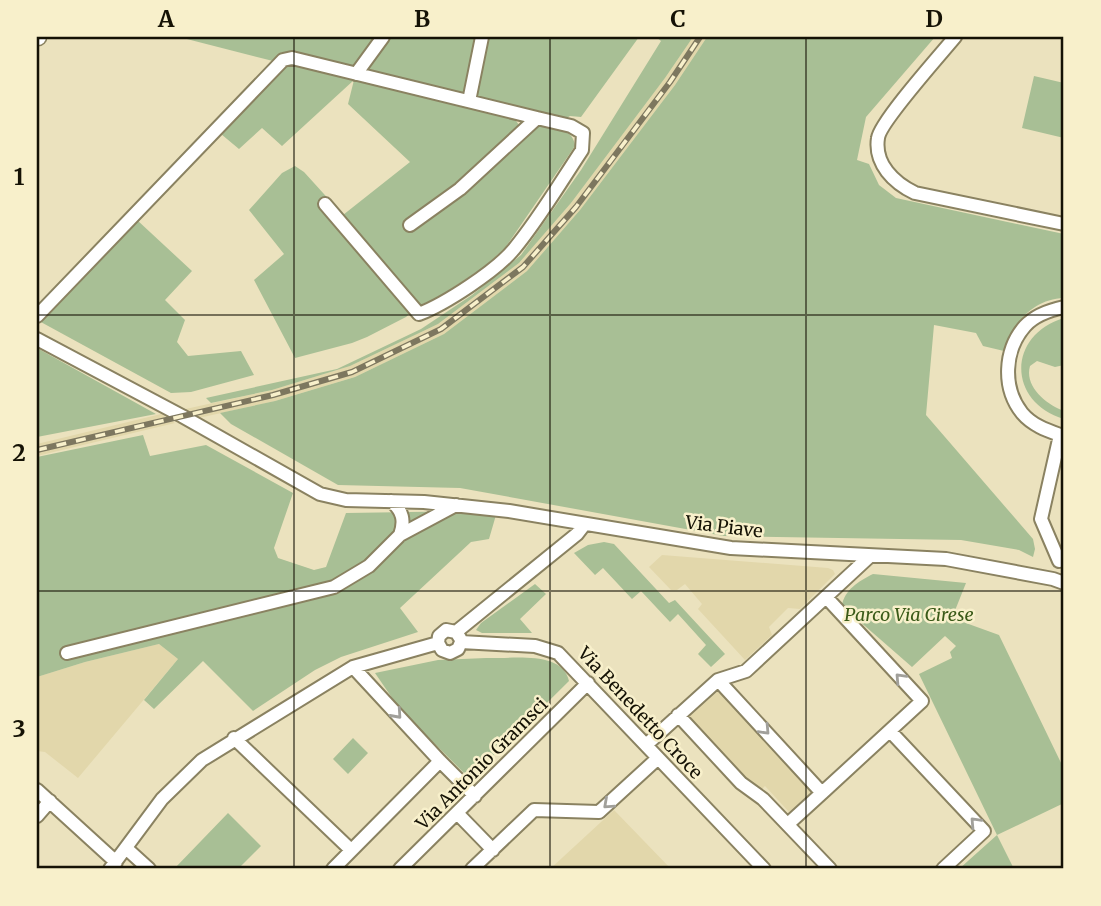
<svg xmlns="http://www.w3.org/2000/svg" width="1101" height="906" font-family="Merriweather,serif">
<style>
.built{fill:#e2d7ab}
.green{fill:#a8bf95}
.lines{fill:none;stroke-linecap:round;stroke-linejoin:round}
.minor-casing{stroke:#8a8261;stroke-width:16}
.major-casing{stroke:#8a8261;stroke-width:19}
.minor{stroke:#fff;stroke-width:12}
.major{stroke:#fff;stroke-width:16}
.rail-casing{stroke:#7d775f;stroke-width:6}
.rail{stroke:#f8f0cb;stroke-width:3.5;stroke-dasharray:10;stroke-linecap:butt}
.oneway{stroke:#a1a09b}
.grid{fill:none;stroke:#151205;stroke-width:2;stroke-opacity:0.55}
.labels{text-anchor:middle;stroke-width:5;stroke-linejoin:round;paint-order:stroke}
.street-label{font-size:18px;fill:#151205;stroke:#f8f0cb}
.park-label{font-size:18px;font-style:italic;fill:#3a5a18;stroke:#f8f0cb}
.neatline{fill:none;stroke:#151205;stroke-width:2.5}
.grid-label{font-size:23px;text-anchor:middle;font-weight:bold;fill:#151205}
</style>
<rect width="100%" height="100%" fill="#ebe2be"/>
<path class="built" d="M693,37H707L675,85L580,210L527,271L444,334L355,377L275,401L194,419L181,410L272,390L350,366L438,324L519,263L571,203L665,78Z
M161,414L175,423L37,456V444Z
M662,555L828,568L833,570L835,574L800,609L788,608L769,627L772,635L745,660L698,609L702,604L685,584L677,590H671L649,567Z
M159,644L178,659L78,778L45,752L37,751V677L85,662Z
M718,691L812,792L789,812L765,786L758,793L688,718Z
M614,810L671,869H550Z"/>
<path class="green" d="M179,37H375L351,69L282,52L273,61Z
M388,37H639L581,117L570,116L565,119L363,71Z
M656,37H693L665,78L571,203L519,263L438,324L350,366L272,390L211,403L206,398L337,369L421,329L472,295L521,255L581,170L661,41Z
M707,37H935L866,117L857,160L869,164L879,185L896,198L1064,234V298C1033,299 1013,323 1004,351L983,346L976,333L934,325L926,415L1033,539L1035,549L1033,557L1019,550L961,540L724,536L460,488L338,485L231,424L220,413L275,401L355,377L444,334L527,271L580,210L675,85Z
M291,62L514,118L519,125L518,128L487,155L494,162L534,126C549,123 574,128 575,146L505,248L484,267L437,298L418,306L406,317L367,337L352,343L295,358L254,280L284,254L249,210L282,173L295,166L304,172L343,215L410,162L348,104L354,80L282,146L262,128L239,149L221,134L282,66Z
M1034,76L1064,83V138L1022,128Z
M137,220L192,271L165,300L185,320L177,342L188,356L241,351L254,375L191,392L171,393L39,321Z
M1064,318V365L1055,367L1037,361L1030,366C1024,387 1047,405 1064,411V419C1007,402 1007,335 1064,318Z
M37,348L156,414L37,437Z
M143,435L150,456L206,445L293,493L274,548L278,558L314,570L326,567L346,513L475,511L496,515L489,539L471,542L400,608L418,632L341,657L315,670L253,711L203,661L154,709L144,700L178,659L159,644L85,662L37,677V457Z
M604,542L614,544L669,603L675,600L725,654L711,667L698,654L706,645L678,614L670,622L641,591L632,599L603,568L595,575L574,553L588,545Z
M873,574L966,583L952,618L999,635L1064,769V803L997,835L1013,867L1007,869H959L997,835L919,674L952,658L950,652L956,646L945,636L912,667L842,606C844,590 859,581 873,574Z
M535,584L546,594L520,619L532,633H482L476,630L481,623Z
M486,658C512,659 562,650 569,681L470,779L399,708L375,673L438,660Z
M353,738L368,753L348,774L333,759Z
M228,813L261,846L238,869H174Z"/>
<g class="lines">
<g class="minor-casing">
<path id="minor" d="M955,37C941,54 880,122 878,138C874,164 894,183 915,193L1064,224
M356,74L383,37
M469,101L482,37
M325,204L419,314C445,304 496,271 514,249C539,219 560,183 582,150L583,133L571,126L537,118
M37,316L283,60L292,58L537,118L460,189L410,225
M37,339L182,416L320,494L346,500L424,502L509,511L731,548L946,559L1053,579L1064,583
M391,501C403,511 405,521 400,535
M1059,561L1041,519L1060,435C1046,430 1032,425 1022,413C1002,388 1004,350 1025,326C1035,315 1050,310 1064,307
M456,632L577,534L584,525
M461,642L535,646L558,653L764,869
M438,643L439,636L446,630L456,632L460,638
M438,643L442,650L450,653L458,649L461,642
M67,653L334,587L369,566L400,535L456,505
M353,667L440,761L475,796
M718,680L822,793L922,701L826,597
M678,715L741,783L763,799L830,869
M890,731L984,831L943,869
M234,738L351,850
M646,745L718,680L746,671L870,556
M37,790L116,862
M457,813L493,850
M37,816L50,801
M788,824L822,793
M127,849L149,869
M110,869L162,799L202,760L353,667L438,643
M333,869L440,761
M400,869L588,683
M472,869L534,810L599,812L658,758"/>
</g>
<g class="major-casing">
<path id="major" d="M37,37H38"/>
</g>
<use href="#minor" class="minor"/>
<use href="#major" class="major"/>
<g class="rail-casing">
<path id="rail" d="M37,450L273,395L352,372L441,329L523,267L576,207L670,82L700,37"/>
</g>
<use href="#rail" class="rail"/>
</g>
<defs><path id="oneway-chevron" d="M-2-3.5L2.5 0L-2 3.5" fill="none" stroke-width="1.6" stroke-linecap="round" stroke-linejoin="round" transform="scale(1.75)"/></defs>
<g class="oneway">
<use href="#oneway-chevron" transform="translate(900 678) rotate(-133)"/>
<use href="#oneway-chevron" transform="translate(397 714) rotate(48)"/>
<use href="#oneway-chevron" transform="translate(765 730) rotate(47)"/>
<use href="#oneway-chevron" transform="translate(608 804) rotate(138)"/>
<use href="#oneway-chevron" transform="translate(975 822) rotate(-133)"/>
</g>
<path class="grid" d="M294,37V869M550,37V869M806,37V869M37,315H1064M37,591H1064"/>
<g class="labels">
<g class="street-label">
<text transform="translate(724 527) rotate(7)" y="6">Via Piave</text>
<text transform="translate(640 713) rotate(47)" y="6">Via Benedetto Croce</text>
<text transform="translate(482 764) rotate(-45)" y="6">Via Antonio Gramsci</text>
</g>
<g class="park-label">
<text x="909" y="621">Parco Via Cirese</text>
</g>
</g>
<rect width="1101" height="906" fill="none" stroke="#f8f0cb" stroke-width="77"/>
<rect x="38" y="38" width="1024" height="829" class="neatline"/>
<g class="grid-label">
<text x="166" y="27">A</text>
<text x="422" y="27">B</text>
<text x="678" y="27">C</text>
<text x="934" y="27">D</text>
<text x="19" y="185">1</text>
<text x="19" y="461">2</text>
<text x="19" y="737">3</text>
</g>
</svg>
